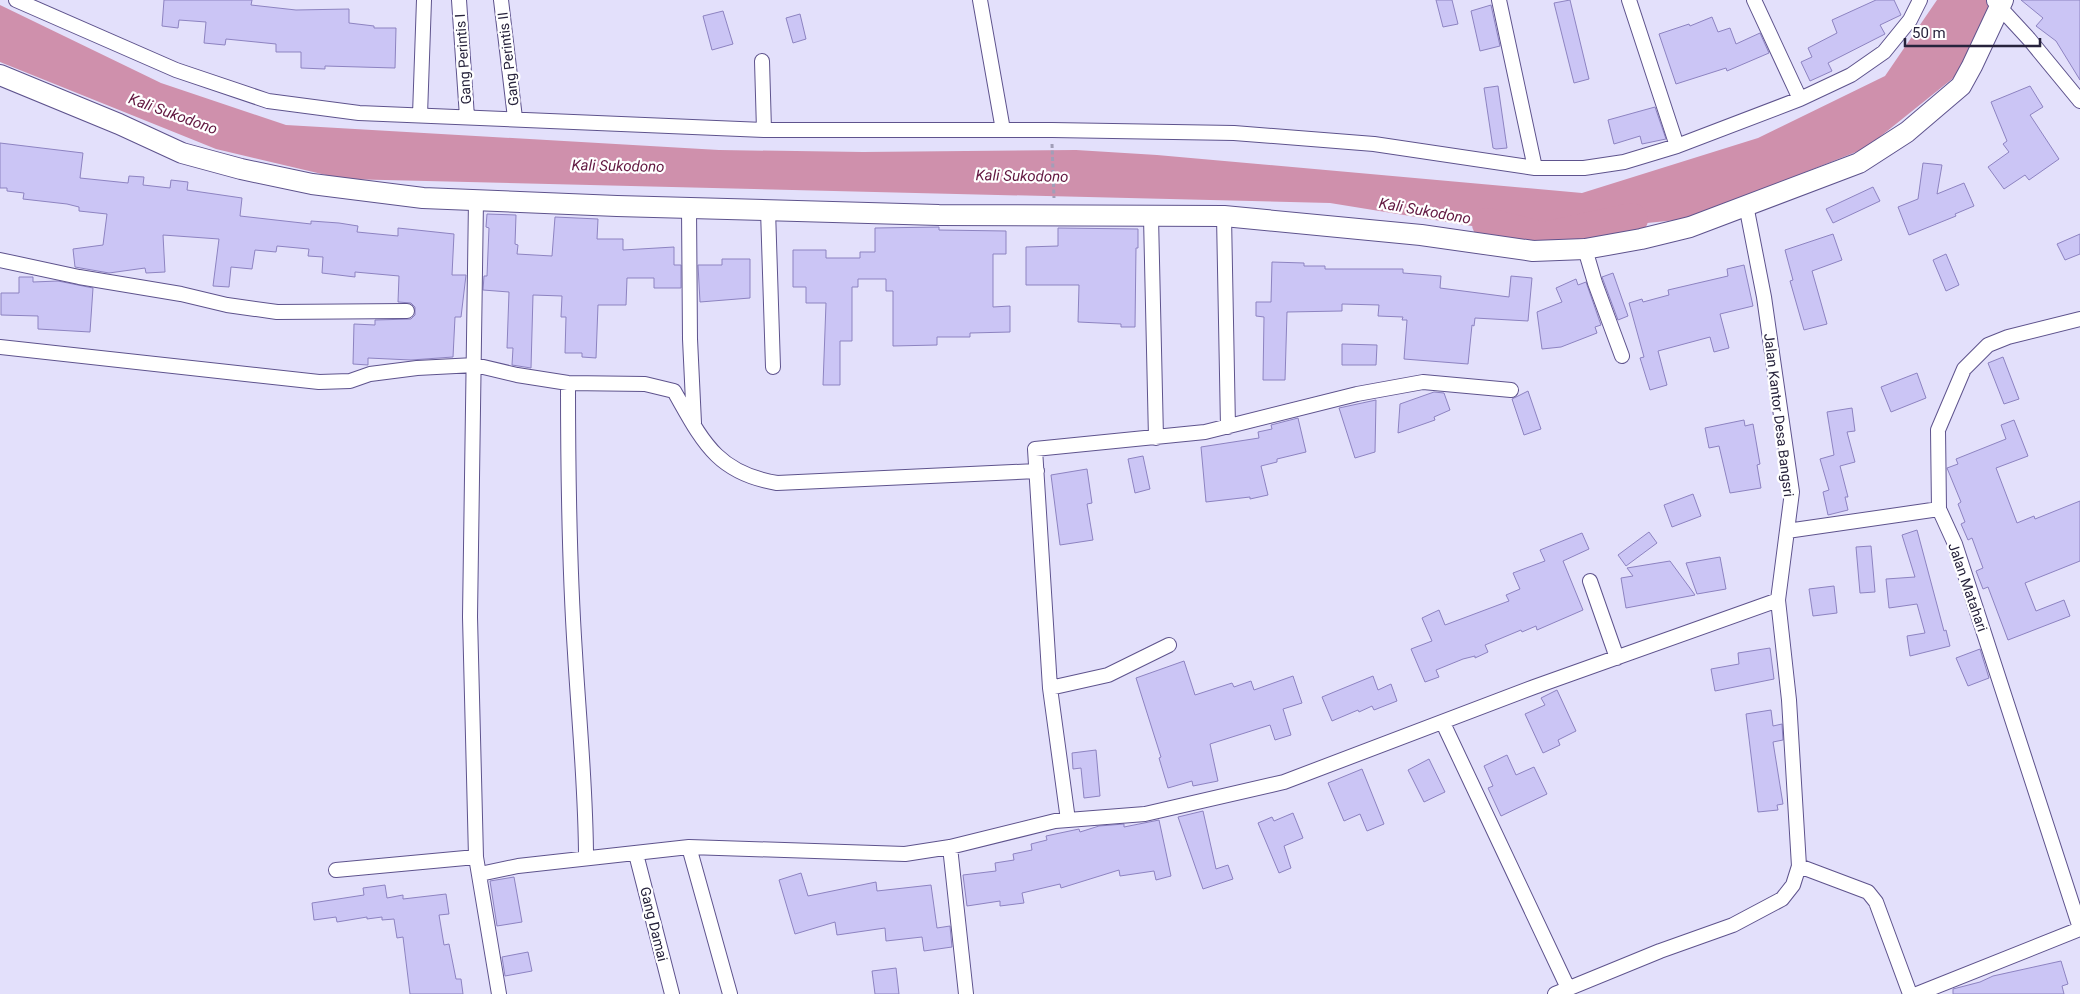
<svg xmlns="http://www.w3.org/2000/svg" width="2080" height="994" font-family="Roboto,sans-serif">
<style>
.water{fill:#cf90ac}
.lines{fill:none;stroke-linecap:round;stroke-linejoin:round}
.river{stroke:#cf90ac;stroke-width:32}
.building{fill:#cbc5f5;stroke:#8d83c1}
.street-casing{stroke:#5e538d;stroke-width:16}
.secondary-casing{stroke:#5e538d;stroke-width:22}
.path{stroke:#a19eb8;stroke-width:3;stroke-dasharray:4 2.5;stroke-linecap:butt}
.street{stroke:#fff;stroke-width:14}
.secondary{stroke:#fff;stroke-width:20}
.labels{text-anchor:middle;stroke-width:4.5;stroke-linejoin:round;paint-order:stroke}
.street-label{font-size:14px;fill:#27233c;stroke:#fff}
.water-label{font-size:15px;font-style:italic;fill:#621740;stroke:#fff}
</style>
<rect width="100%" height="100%" fill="#e3e0fb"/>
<path class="water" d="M1937,0H1997L1962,71L1866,148L1687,219L1527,235L1330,203L343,179L216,149L0,62V5L161,83L286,125L719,150L863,152L1076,150L1157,155L1582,193L1758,138L1885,76Z"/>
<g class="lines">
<path class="river" d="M1488,224L1544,238L1632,219"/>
</g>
<path class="building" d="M164,0H252L251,5L296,10L349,9V23L374,26V28H396L395,68L325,66V69L301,68V52H276V44L226,39L225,45L204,43L206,22L179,20L178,28L162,26Z
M1436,0H1452L1458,24L1443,27Z
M1570,0L1589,79L1574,83L1554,3Z
M1876,0H1894L1901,15L1880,25L1885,34L1828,63L1832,71L1810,81L1801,62L1812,57L1808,48L1837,33L1832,20Z
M2021,0H2080V80L2056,41L2036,26L2043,18Z
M1491,5L1500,46L1480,51L1471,11Z
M723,11L733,44L712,50L703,16Z
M800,14L806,39L793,43L786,18Z
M1712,17L1718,32L1730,28L1736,44L1760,33L1769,53L1727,71L1726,68L1676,84L1659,34L1689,24L1690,26Z
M1498,86L1507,148L1496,149L1493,148L1484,88Z
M2030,86L2043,107L2030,115L2059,159L2029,180L2025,175L2004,189L1988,167L2009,152L2003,144L2007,141L1991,102Z
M1655,107L1666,139L1642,144L1640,136L1614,144L1608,120Z
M0,143L83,153L80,178L128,183L129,176L144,177L143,185L170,188L171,180L188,182L187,190L242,198L240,216L311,224V221L339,223L358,226L357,232L398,236V228L454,234L452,275H466L461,317H455L453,357L411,360L368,358V365L353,364L354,324L375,325V320L411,319L415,315V307L411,303L398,302L399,276L355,272V277L322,273L323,257L308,256L309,249L277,246L276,252L255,250L252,269L231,267L229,287L213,286L219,239L163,235L165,272L146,273L145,268L109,273L75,267L73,249L103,245L107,214L79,211V207L67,204L23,199L24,193L7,191V188H0Z
M1923,163L1942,165L1937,194L1964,183L1974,206L1955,214L1956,216L1909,235L1898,207L1918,199Z
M1873,187L1880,201L1833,223L1826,209Z
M487,214L516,215L515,244L518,245L517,254L552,256L555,217L598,219L597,239H623V250L674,247V265H681V288H654V278H627L626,305H598L596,358L582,357V353H565L566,317H561L562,296L533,295L531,368L512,365L513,348H507L509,292L483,290L484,276H487L489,228L486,227Z
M939,227V230L1006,231V254H993V307L1010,306V332L970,333V337H937V345L893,346V291H886V279H858V287H852V341H840V385H823L826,303H806V287H793V250H826V258H860V252H875V228Z
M1058,228L1138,229V248H1136L1135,327H1121V324L1078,322L1079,285H1026V247L1058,246Z
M1833,234L1842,260L1812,271L1827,324L1804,330L1790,281L1793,280L1785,250Z
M2080,234V254L2065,260L2057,244Z
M1946,254L1959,285L1946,291L1933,260Z
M722,259H750V298L700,302L698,265H722Z
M1272,262L1304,263V266H1325V269H1403V273L1441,276L1440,288L1509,297L1511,276L1532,278L1528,321L1475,318L1474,326L1472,325L1468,364L1404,359L1407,320H1402L1403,317L1378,316L1379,305L1342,304V311L1287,312L1285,380H1263L1264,317L1256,316V302H1271Z
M1744,265L1753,306L1720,314L1729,348L1714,352L1710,337L1658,351L1667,385L1650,390L1640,358L1644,357L1629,303L1642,299L1643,302L1669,295L1668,290L1728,276L1727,269Z
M1613,273L1628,316L1618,320L1602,277Z
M19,277H33V282L58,281L93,288L90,332L38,329V316L1,315V293H19Z
M1576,279L1578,285L1586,282L1601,325L1595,327L1597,333L1561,347L1542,349L1537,312L1562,302L1556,288Z
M1342,344L1377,345L1376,365H1342Z
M2003,357L2019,399L2004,404L1988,363Z
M1917,373L1926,398L1891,412L1881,387Z
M1528,391L1541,429L1524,435L1512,399Z
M1434,392L1444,393L1450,410L1434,417L1435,420L1398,433L1400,404Z
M1376,400L1375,452L1355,458L1339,408Z
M1852,408L1855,431L1847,432L1855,462L1840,466L1848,497H1845L1848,510L1828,515L1823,492L1829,490L1820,459L1834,455L1827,412Z
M1298,418L1306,452L1277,459V462L1261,466L1268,495L1250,499V497L1206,502L1201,447L1259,438L1258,432L1272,429L1271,425Z
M1744,420L1745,426L1753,424L1760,464L1757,465L1761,488L1730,493L1719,446L1709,448L1705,428Z
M2014,420L2028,456L1996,468L2017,523L2034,516L2035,519L2080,501V561L2025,583L2036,611L2064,600L2070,616L2008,640L1988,587L1983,589L1976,571L1983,568L1972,538L1968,540L1961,524L1965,522L1958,504L1961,502L1947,468L1958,464L1956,459L2006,439L2001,425Z
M1143,456L1150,489L1135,493L1128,459Z
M1087,469L1092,503L1087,504L1093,540L1060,545L1051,475Z
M1693,494L1701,516L1672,527L1664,505Z
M1917,530L1944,631L1946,630L1950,646L1910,656L1907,636L1925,633L1917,604L1889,608L1886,579L1915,577L1902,535Z
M1649,532L1657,543L1626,566L1618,555Z
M1582,533L1589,549L1563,561L1583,610L1537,630L1536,626L1522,632L1521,630L1485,645L1488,652L1475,658V656L1463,659L1436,670L1439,677L1425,682L1411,649L1432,641L1422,618L1439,610L1445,625L1509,601L1506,595L1520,589L1513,573L1545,561L1540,550Z
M1871,546L1875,592L1860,593L1856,547Z
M1720,557L1726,589L1697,594L1686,563Z
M1670,561L1695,595L1626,608L1621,578L1633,576L1627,568Z
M1834,586L1837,613L1813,616L1809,589Z
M1770,648L1774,679L1715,691L1711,669L1739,664L1738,653Z
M1980,649L1989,678L1968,686L1956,658Z
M1184,661L1195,695L1232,683L1234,687L1251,681L1254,690L1293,676L1302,703L1283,709L1291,735L1275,740L1270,725L1210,744L1218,781L1193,786L1192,781L1168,788L1159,758L1161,757L1136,678Z
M1373,676L1378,690L1391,684L1397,701L1374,710L1372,706L1359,712L1358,710L1332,721L1322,697Z
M1557,690L1576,731L1558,740L1560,745L1543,753L1525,714L1545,705L1541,698Z
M1771,710L1773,726L1782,724L1783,740L1773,742L1783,804L1777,805L1778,810L1758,812L1746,714Z
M1096,750L1100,796L1084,798L1081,768L1073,769L1072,753Z
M1507,755L1516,775L1534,767L1547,794L1501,816L1488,788L1493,786L1484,766Z
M1429,759L1445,792L1424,802L1408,770Z
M1362,769L1384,824L1367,831L1360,814L1344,821L1328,783Z
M1203,811L1216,869L1228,865L1233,879L1203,889L1178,817Z
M1293,813L1303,838L1284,846L1291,868L1279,873L1258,823L1272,817L1274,821Z
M1159,820L1171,876L1156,880L1154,871L1120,876L1119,870L1061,888L1060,884L1022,893L1024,903L1000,906V901L967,906L963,875L996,871L995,863L1014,860L1013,854L1032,850L1031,844L1047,840L1046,836L1079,829L1080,832L1099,826L1124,824V827Z
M801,873L808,896L876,882L877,891L931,885L937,928L950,926L952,947L924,951L922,937L886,941L885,928L837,935L835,922L795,934L779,880Z
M514,877L522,922L497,926L490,881Z
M385,885L387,898L403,895V899L446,894L449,914L439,915L444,945L449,944L456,979H461L463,994H410L403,937L397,938L394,919L382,920V917L367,919V917L337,922L336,917L314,920L312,903L364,895L363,888Z
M528,952L532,971L505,976L502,957Z
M2061,961L2068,984L2062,986L2064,994H1953V989L1980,982L1993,976Z
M896,968L899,994H875L872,971Z"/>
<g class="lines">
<g class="street-casing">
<path id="street" d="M16,0L176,70L268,101L359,113L764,130H1052L1234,133L1374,144L1535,168H1584L1624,162L1677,146L1800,99L1851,75L1884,52L1910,20L1920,0
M459,0L467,117
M501,0L515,118
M980,0L1003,130
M1499,0L1535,168
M1629,0L1677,146
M1754,0L1800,99
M1994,1L2029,39L2080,101
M762,61L764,130
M420,115L424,0
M476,200L470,617L476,857L499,994
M689,209L690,339L694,423
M768,210L773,367
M1224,216L1228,427
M1151,217L1156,438
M1585,249L1595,283L1622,356
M0,260L79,277L181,294L227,305L277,312L407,311
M2080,319L2008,337L1988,345L1964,369L1938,430L1939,509L1955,544L2080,928
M0,347L319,382L350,381L370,374L417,368L475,365L517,375L568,383L645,384L674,391C702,440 716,473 777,483L1037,471
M568,383C568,473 569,563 575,653C579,722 586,790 586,858
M1787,531L1939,509
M1590,581L1617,658
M1050,688L1108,675L1169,645
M1443,723L1568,988
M1068,820L1050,688L1035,449L1205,432L1357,394L1423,382L1511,390
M689,847L730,994
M950,847L966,994
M636,854L672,994
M1799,866L1868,892L1876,902L1910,994
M336,870L476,857
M480,874L518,866L689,847L905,854L950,847L1055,821L1145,814L1284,782L1534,687L1778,600
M1555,994L1660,951L1733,925L1782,899L1793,885L1799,866L1789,700L1778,600L1792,492L1764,297L1746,205
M1917,994L2080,929"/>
</g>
<g class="secondary-casing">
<path id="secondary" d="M0,75L119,124L182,153L241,169L312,184L423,198L617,206L939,215L1224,216L1421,235L1533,251L1585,249L1641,239L1690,227L1859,163L1907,132L1961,86L1972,66L2003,0"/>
</g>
<path class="path" d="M1052,144L1054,198"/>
<use href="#street" class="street"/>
<use href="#secondary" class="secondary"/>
</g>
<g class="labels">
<g class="street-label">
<text transform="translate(463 59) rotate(-94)" y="5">Gang Perintis I</text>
<text transform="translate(508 59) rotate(-97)" y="5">Gang Perintis II</text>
<text transform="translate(1779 415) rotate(83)" y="5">Jalan Kantor Desa Bangsri</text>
<text transform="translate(1968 587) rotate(71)" y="5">Jalan Matahari</text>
<text transform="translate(654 924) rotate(76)" y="5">Gang Damai</text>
</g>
<g class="water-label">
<text transform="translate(173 114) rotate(20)" y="5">Kali Sukodono</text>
<text transform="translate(618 166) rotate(1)" y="5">Kali Sukodono</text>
<text transform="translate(1022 176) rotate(1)" y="5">Kali Sukodono</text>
<text transform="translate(1425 211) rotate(10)" y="5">Kali Sukodono</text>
</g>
</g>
<path d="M1905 38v8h135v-8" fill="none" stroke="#27233c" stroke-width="2.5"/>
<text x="1912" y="38" font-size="15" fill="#27233c" stroke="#ffffff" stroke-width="4" paint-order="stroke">50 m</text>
</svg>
